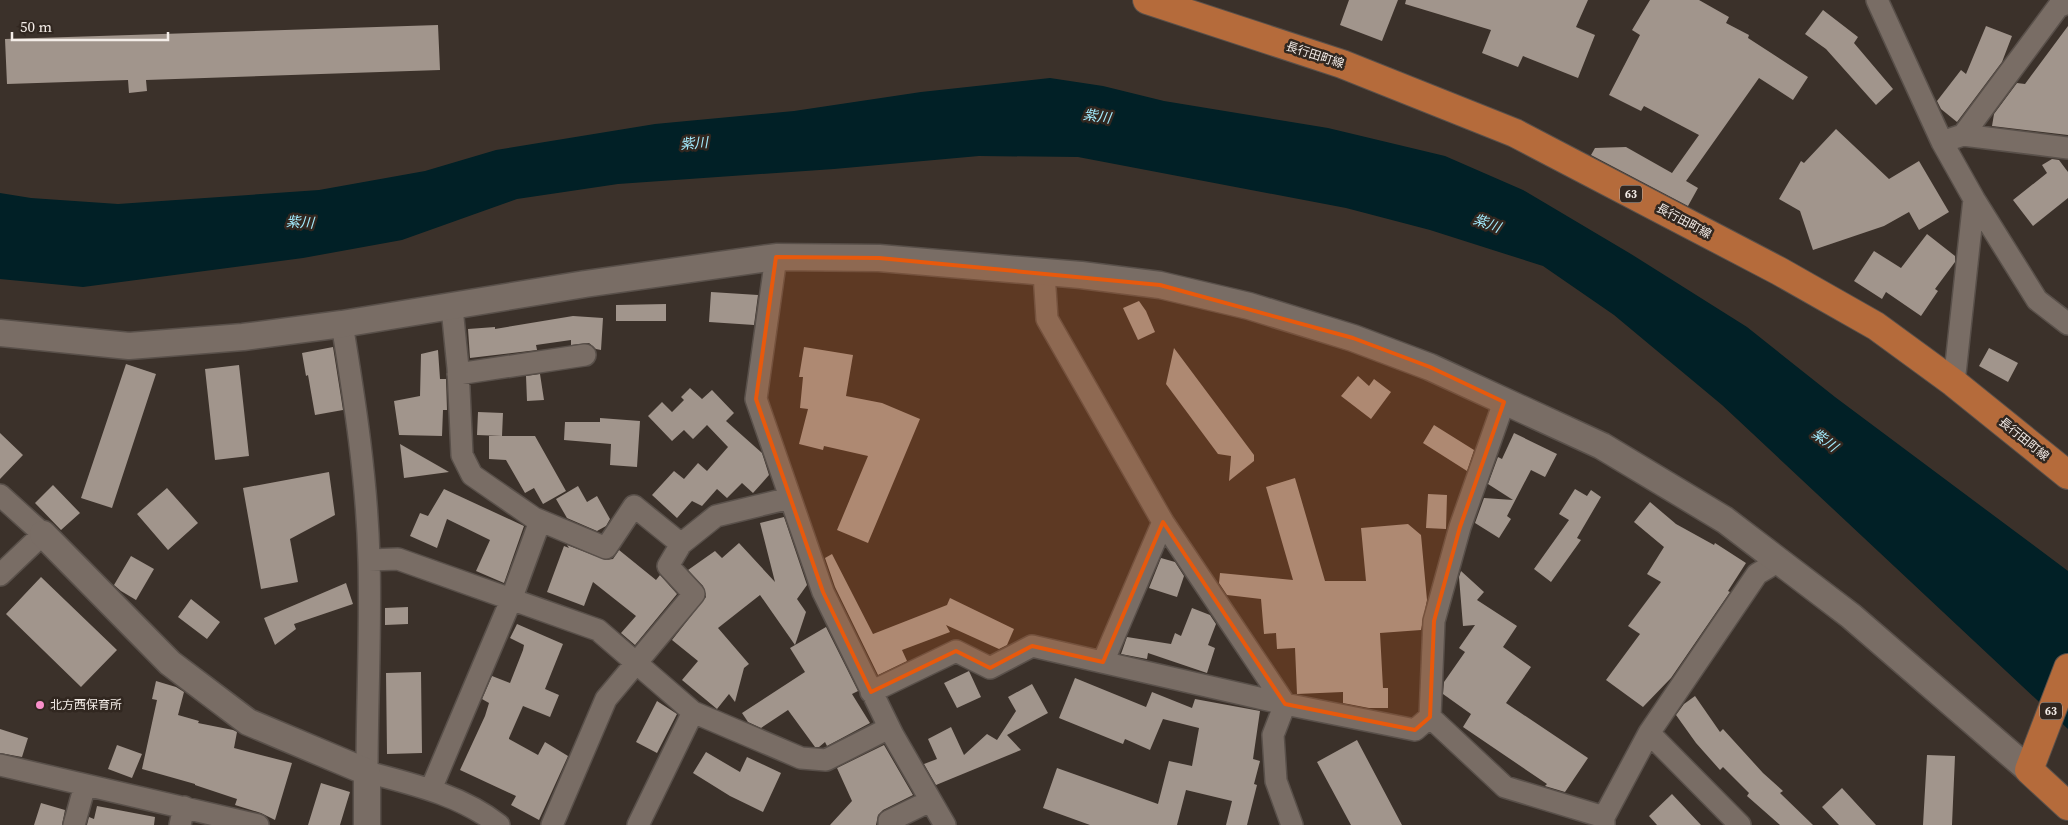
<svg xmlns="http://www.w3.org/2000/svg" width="2068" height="825" font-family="'Source Serif 4','Noto Sans JP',serif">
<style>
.water{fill:#012026}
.building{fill:#a1958c}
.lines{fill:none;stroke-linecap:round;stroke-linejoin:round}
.minor-casing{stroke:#59504a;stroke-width:24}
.tertiary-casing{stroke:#59504a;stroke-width:29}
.primary-casing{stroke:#59504a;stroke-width:30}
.minor{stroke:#796d65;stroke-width:21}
.tertiary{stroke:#796d65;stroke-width:26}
.primary{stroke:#b56b3b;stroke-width:28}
.marked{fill:#e8590c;fill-opacity:0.2;stroke:#e8590c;stroke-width:4;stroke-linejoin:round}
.poi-dot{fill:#f98fca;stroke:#312720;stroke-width:2}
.labels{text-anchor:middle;stroke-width:5;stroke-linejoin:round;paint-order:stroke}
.shield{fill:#312720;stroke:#bab2ac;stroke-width:1}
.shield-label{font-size:11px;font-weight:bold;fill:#f4ede8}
.street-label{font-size:12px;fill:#f4ede8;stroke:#312720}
.poi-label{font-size:12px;fill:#f4ede8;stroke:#312720;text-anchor:start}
.water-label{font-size:14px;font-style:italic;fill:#a5edff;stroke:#312720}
</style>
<rect width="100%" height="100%" fill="#3b312a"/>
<path class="water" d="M1050,78L1103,86L1164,101L1328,128L1445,156L1523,190L1631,254L1747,327L1835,397L2068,571V729L1722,405L1614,315L1543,266L1430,230L1346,208L1078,157L979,156L834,169L618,184L517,199L402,240L303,258L83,287L0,279V193L31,198L118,204L319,190L425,171L496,150L655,124L794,111L921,92Z"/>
<path class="building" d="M1349,0H1398L1382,41L1340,25Z
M1406,0H1588L1576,27L1595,35L1578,78L1523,56L1518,67L1482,53L1491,30L1405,4Z
M1650,0H1699L1729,17L1726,23L1749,35L1748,38L1808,77L1793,100L1759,78L1686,181L1698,188L1688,206L1591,155L1595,148L1626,147L1672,173L1699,135L1644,106L1641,111L1609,95L1640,35L1632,30Z
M1823,10L1858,37L1854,43L1893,89L1876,105L1826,49L1805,34Z
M438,25L440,70L146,80L147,91L129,93L128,80L7,84L5,39Z
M1986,26L2012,36L2002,62L1957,122L1941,109L1937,101L1961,70L1966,74Z
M2068,26V135L1992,126L1994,114L2017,83L2025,84Z
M1836,129L1889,179L1919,161L1949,212L1919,230L1909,212L1884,226L1813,250L1800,211L1779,199L1801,161L1804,163Z
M2052,159L2059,160L2068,172V198L2033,226L2013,200L2047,173L2042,165Z
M1927,234L1955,256V262L1935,289L1938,291L1921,316L1886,292L1882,299L1854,281L1874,251L1901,268Z
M711,292L758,295L754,325L709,322Z
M1139,301L1146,311L1155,332L1138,340L1123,308Z
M666,304V321H616V305Z
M573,316L603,318L601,350L596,349L589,343L571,345V340L536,345L537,350L470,358L468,329L495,327V329Z
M333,347L343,410L315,415L308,375L306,376L302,353Z
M804,347L853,355L846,396L882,403L920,419L868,543L837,530L868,456L824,446L823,450L799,444L808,409L800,408L803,377H799Z
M1174,348L1254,455V461L1229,481L1231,456L1218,454L1166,384Z
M1989,348L2018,363L2008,382L1979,366Z
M438,350L440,379H446L447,410H443L442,436L399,435L394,401L420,396L421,354Z
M126,364L156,374L112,508L81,498Z
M239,365L249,456L215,460L205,369Z
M540,374L544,400L527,401L526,376Z
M1358,376L1369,386L1374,379L1391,392L1371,419L1341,396Z
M690,388L702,399L712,390L734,413L726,421L762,453L769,475L753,493L742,483L727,498L717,489L702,506L692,501L677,518L652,495L674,471L684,479L698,463L707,471L728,447L707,425L693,439L684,430L672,441L648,416L662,402L672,412L684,400L681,397Z
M478,412L503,413L502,436L477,435Z
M600,418L640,421L637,467L610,465L611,444L564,440L565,422H600Z
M1434,425L1474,450L1467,471L1423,443Z
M0,433L23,455L0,479Z
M1514,433L1557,454L1545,477L1531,470L1507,516L1511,519L1499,538L1475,523L1484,498L1513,500L1488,484L1498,457L1502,459Z
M489,436H535L566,491L543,504L534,488L525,493L506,460L489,459Z
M400,444L449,472L404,478Z
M329,472L335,515L290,539L298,582L261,589L243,488Z
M1295,478L1325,581H1366L1361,528L1408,524L1421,535L1427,600L1421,630L1380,633L1383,688H1388V708H1369L1343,703V692L1297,694L1295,648L1277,649L1276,633L1264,634L1261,599L1227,595L1219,583L1220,573L1293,580L1266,487Z
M53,485L80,513L61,530L35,503Z
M578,486L587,502L597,496L610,519L606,526L597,531L567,518L556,499Z
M167,488L198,523L168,550L137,514Z
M444,489L524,526L504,583L476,571L490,540L447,519L437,548L410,536L420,513L428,516Z
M1575,489L1587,496L1591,490L1601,497L1577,538L1581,540L1551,582L1534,569L1569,520L1559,514Z
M1428,494L1447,495L1446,529L1426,528Z
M1650,502L1676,524L1714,545L1715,543L1746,563L1728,591L1730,592L1671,678L1643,707L1606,680L1640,634L1628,626L1661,582L1647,574L1664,547L1634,522Z
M784,517L807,585L797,599L806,612L795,645L760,595L718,628L749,664L744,668L735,702L729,694L717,709L682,680L698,661L672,640L706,597L703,586L688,570L715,551L722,558L739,543L775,582L760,523Z
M567,545L606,560L613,559L619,550L656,580L660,575L677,594L635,645L621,633L636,616L593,582L584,606L547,592L564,546L569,548Z
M832,554L873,634L947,605L950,598L1014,629L1007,645L999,649L946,625L950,632L902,650L907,661L878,675L835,587L825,558Z
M131,556L154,569L136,600L121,591L114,585Z
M1161,558L1175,562L1184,576L1177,597L1149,588Z
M1461,571L1484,592L1477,600L1517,626L1503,647L1531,667L1506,703L1588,758L1565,792L1545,786L1547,784L1463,727L1471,714L1443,694L1444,682L1465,652L1459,648L1475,625L1463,626L1459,577Z
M41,577L117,650L81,687L6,614Z
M346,583L353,604L294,624L296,629L275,645L264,618Z
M191,599L220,622L207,639L178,617Z
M408,607V624L385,625V608Z
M1192,608L1210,615L1216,624L1208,645L1215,648L1207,673L1148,653L1147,659L1121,654L1127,637L1171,644L1175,633L1181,636Z
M517,624L563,644L545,689L559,695L550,717L523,706L509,738V739L538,755L545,742L568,756L539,820L511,805L516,796L460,770L485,716L489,703L482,699L492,676L510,683L523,650L524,645L510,638Z
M826,627L858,691L852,694L870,723L827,746L825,742L819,747H815L788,710L761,728L748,722L742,713L805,672L790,648Z
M969,671L981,697L957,708L944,683Z
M421,672L422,753L387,754L386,673Z
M1075,678L1146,707L1152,692L1192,708L1195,699L1260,711L1253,759L1260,761L1254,784L1257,785L1247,825H1226L1232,801L1186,790L1177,825H1090L1043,808L1057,768L1158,804L1169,761L1192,766L1199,728L1163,719L1150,750L1125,739L1123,744L1059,718Z
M156,681L176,687L184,692L178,715L199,721L198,723L233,730L237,732L234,748L292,763L275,820L261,813L235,805L237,799L195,785V784L142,769L157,700L152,699Z
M1032,684L1048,713L1007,735L1021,750L936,785L924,764L937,759L928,739L951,727L964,755L987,734L997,740L1016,711L1008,697Z
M1695,696L1720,732L1723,729L1763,773L1783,791L1780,793L1813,825H1780L1747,796L1749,793L1723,767L1720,770L1696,743L1676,715L1684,704Z
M657,701L677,714L657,753L636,742Z
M0,729L28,738L22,757L0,753Z
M1357,740L1402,825H1351L1317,762Z
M117,745L142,754L132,778L108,769Z
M884,745L913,795L883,810L878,815L876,825H830L852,801L837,768Z
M706,752L740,772L747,757L781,773L763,812L730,796L693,773Z
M1927,755L1955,756L1952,825H1923Z
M321,783L350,792L340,825H308Z
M1842,788L1876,825H1839L1822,807Z
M1672,794L1701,825H1657L1649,816Z
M41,803L65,810L62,825H34Z
M97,806L155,817L154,825H87L89,817L94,819Z"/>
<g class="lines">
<g class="minor-casing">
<path id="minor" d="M1877,0L1942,142L1974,199L1954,383
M1963,135L2068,148
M1942,142L1963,135L2058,7L2068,3
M1974,199L2037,300L2068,324
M776,257L756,399L823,592L893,735L945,825
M1044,273L1047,319L1163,522L1285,704L1273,735L1276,781L1292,825
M452,308L458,368L462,455L472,475L534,518L606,548L634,506L681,544
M342,324C355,402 367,480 369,559C371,630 367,701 367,772C412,784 461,795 499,825
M458,374L585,355
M0,495L43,534L0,575
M369,560L398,559L598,630L693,712L801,758L826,760L889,728
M1103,662L1163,522
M871,692L956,651L990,668L1032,646L1285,704L1415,730L1430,717L1434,621L1460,527L1504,402
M1430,717L1505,787L1604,817
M0,765L258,825
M431,789L511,600L540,521
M74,825L85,785
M180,825L184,807
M552,825L606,699L694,594L668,566L681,544L716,516L790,498
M638,825L693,712
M889,825V821L930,801
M1604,825V817L1649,733
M1740,825L1649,733L1757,574L1779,561"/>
</g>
<g class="tertiary-casing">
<path id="tertiary" d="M0,333L129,346L243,337L342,324L585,284L776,257L879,258L1081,275L1160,285L1249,306L1353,338L1430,367L1602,446L1725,520L1851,616L2029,770
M43,534L170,663L248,722L367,772V825"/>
</g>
<g class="primary-casing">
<path id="primary" d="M1147,0L1342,64L1515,133L1779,271L1876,326L1954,383L2068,475
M2068,668L2029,770L2068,806"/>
</g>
<use href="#minor" class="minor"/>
<use href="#tertiary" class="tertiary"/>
<use href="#primary" class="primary"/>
</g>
<path class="marked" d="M776,257L879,258L1160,285L1353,338L1430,367L1504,402L1460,527L1434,621L1430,717L1415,730L1285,704L1163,522L1103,662L1032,646L990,668L956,651L871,692L823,592L756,399Z"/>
<circle class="poi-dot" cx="40" cy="705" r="5"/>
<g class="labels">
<g class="shield">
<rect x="1620" y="185.5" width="22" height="17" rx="4"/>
<rect x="2040" y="702.5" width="22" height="17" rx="4"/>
</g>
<g class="shield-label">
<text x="1631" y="198">63</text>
<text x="2051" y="715">63</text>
</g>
<g class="street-label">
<text transform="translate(1315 55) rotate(18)" y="4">長行田町線</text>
<text transform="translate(1684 221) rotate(28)" y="4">長行田町線</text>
<text transform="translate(2024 439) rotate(39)" y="4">長行田町線</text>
</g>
<g class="poi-label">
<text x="50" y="709">北方西保育所</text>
</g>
<g class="water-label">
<text transform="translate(1097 116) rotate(8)" y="5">紫川</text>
<text transform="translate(694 143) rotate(-4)" y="5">紫川</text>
<text transform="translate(300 222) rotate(3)" y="5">紫川</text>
<text transform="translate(1487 223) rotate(20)" y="5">紫川</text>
<text transform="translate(1825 440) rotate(36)" y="5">紫川</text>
</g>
</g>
<path d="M12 32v8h156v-8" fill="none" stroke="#f4ede8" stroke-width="2.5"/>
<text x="20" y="32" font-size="15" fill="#f4ede8" stroke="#312720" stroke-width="4" paint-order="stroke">50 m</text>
</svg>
